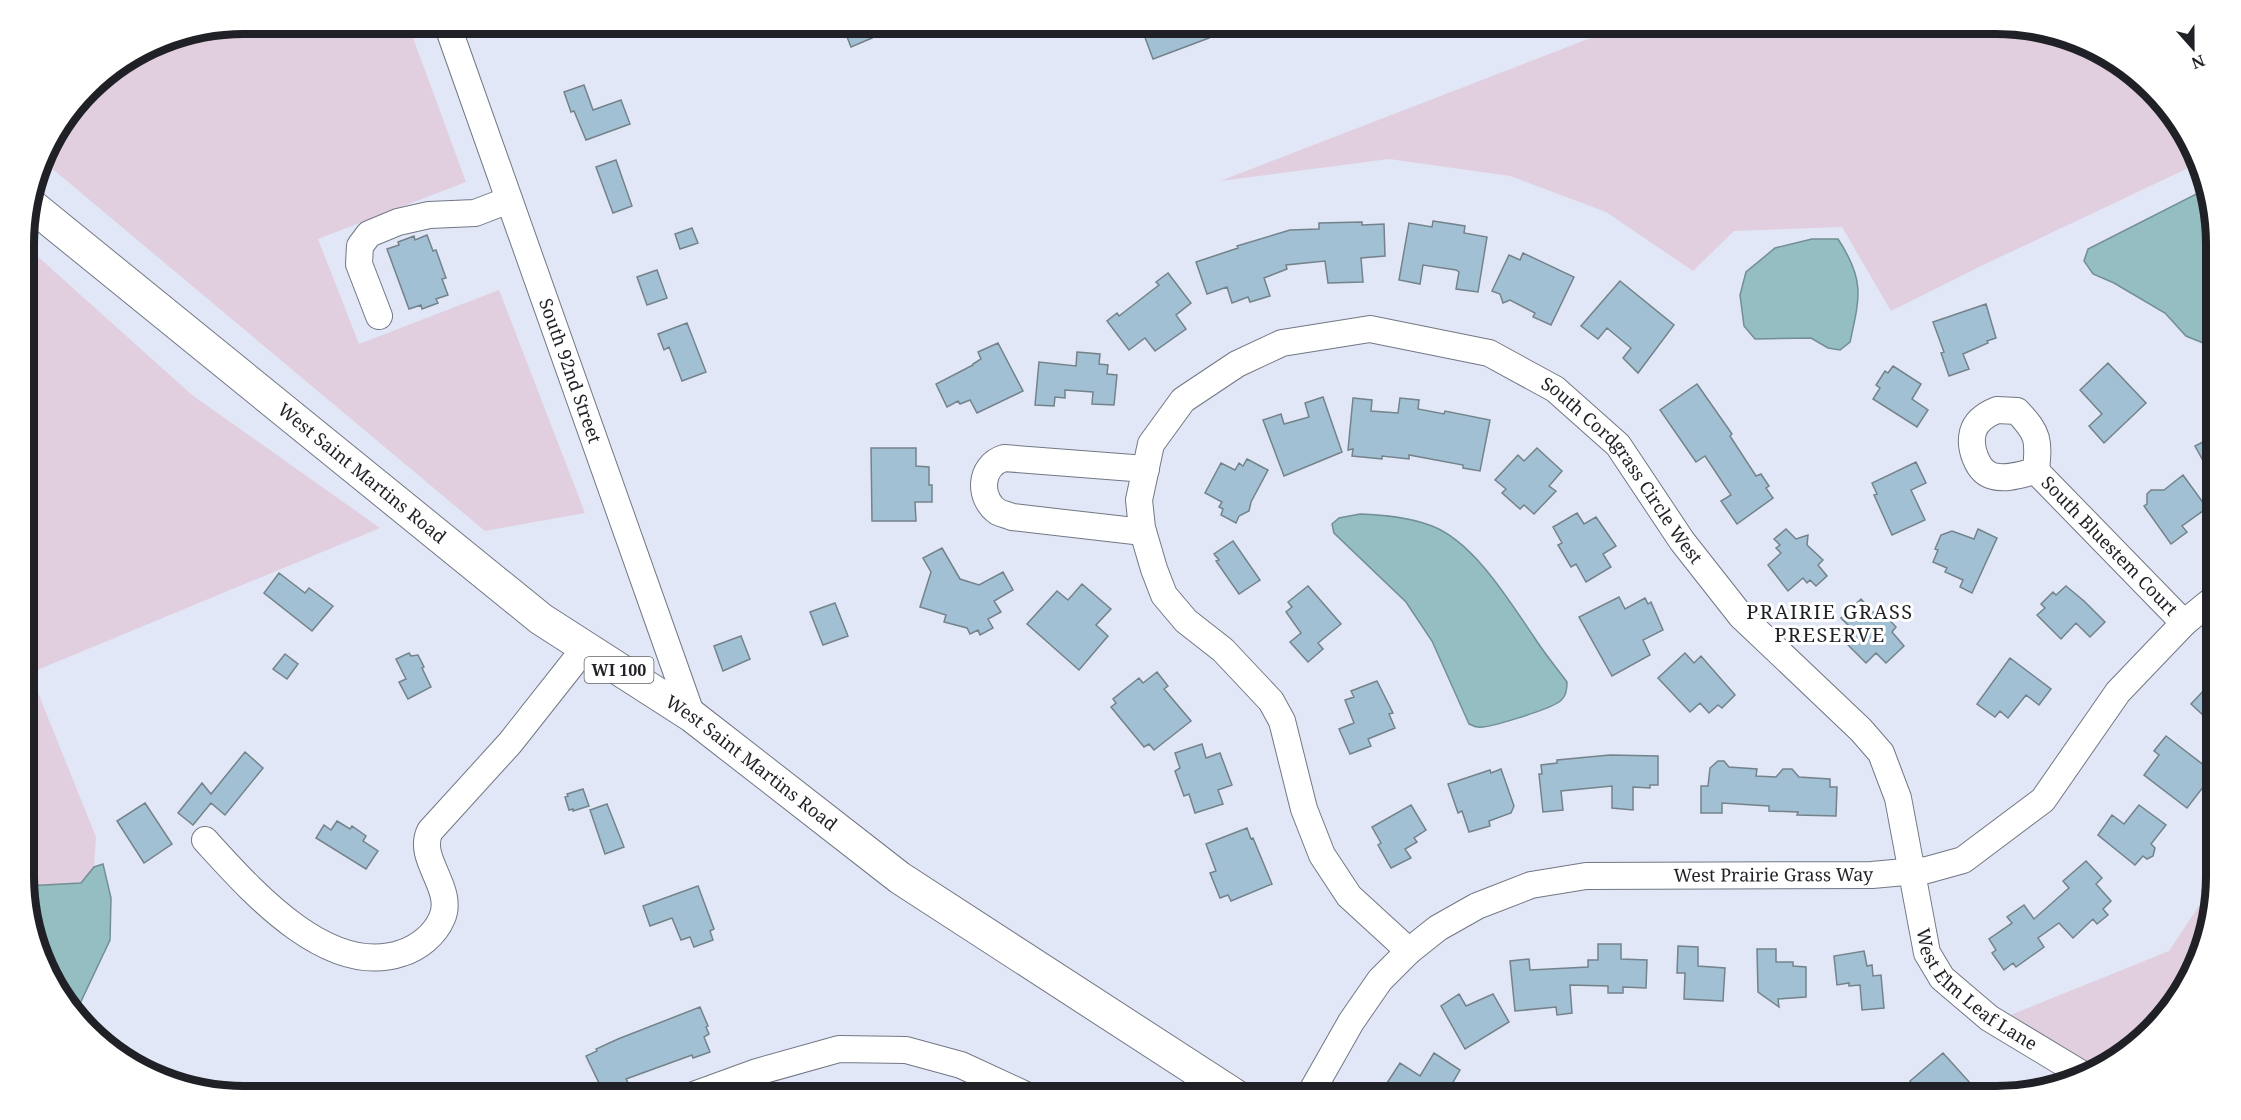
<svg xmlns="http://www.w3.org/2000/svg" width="2241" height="1120" font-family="'Noto Serif',serif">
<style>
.green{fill:#e1cfdf}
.water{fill:#95bec2;stroke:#728f93;stroke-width:1.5}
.building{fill:#a1c0d4;stroke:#74828a;stroke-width:1.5}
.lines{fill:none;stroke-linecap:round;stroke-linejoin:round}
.minor-casing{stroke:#727784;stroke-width:28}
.major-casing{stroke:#727784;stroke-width:34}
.minor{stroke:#fff;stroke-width:26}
.major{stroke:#fff;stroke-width:32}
.labels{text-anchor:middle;stroke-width:6;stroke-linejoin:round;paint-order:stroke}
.shield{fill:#fff;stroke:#626467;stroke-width:1.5}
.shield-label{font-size:16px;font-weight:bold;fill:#1f2126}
.street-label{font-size:18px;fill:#1f2126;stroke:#fff}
.neighbourhood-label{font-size:20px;letter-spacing:1.5px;fill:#1f2126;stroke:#fff}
.rim{fill:none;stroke:#1f2126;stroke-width:8}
</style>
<rect width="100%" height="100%" fill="#e1e7f6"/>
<path class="green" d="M245,24H408L466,182L318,239L359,344L499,290L585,513L485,531L43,161L47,147L99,79L161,41Z
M1627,24H1996L2094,47L2172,111L2201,162L1981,266L1891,311L1842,227L1734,231L1693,271L1606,212L1510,176L1389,159L1220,181Z
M25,245L192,395L380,528L30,673L96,837L94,867L81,883L26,886Z
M2216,880L2194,973L2162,1021L2119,1059L2096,1070L2008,1016L2169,951Z"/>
<path class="water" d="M2208,188L2215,216V340L2203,343L2186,336L2165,313L2114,283L2093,274L2084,261L2088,249Z
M1812,239H1838C1865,280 1860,297 1850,342L1840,350L1828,348L1811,338L1755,339L1744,326L1740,295L1746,272L1775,248Z
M1360,514C1384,515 1409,517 1432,526C1474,542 1510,602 1534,637C1544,653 1556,667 1567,682C1567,690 1566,697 1559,702C1549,709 1488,729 1478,727C1475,727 1472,725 1469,724L1432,641L1406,602L1334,533L1332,524L1339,518Z
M103,864L111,898L110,940L75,1014L69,1009L26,904V886L81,883L94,867Z"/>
<path class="building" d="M842,24H866L872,38L851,47Z
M1140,24H1203L1209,38L1153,59Z
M584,85L593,110L621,100L630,124L586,140L574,111L571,112L564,92Z
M616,160L632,206L613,213L596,167Z
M1433,221L1465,226L1464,233L1487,237L1478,292L1456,289L1459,272L1456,270L1423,265L1420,284L1399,280L1409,223L1432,227Z
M1362,222V225L1384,224L1385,256L1361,258L1363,282L1328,283L1325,261L1286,265L1287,269L1264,278L1270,296L1250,302L1248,297L1232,303L1227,287L1207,294L1196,262L1238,248L1237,246L1290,230L1319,229V223Z
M692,228L698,243L680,249L675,234Z
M427,235L433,251L436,250L446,278L442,279L448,295L436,299L438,303L422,309L421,305L409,309L387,249L399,245L398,242L414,236L415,240Z
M1523,253L1574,277L1551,325L1533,317L1535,313L1510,300L1503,303L1500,294L1492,291L1509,255L1520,260Z
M657,270L667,298L647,305L637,277Z
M1168,273L1191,303L1176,315L1186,329L1155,351L1145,338L1129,350L1107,321L1117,313L1119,316L1159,285L1156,282Z
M1620,281L1674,325L1638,373L1623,358L1631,348L1607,328L1598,339L1581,326Z
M1986,304L1996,338L1987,341L1988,343L1963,354L1969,369L1949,376L1941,353L1944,352L1933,322Z
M687,323L706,372L682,381L669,347L664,350L658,334Z
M998,343L1023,391L977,413L970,400L960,404L958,401L947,407L936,384L973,365V364L981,359L978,352Z
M1077,352L1100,354L1099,364L1108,365L1107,374L1117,375L1114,405L1092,404L1093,392L1065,390V398L1055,397L1054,406L1035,405L1039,362L1076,366Z
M2108,363L2146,403L2104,443L2089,426L2102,414L2080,390Z
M1893,366L1921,384L1912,399L1928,410L1917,427L1873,399L1880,388L1876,385L1885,371L1888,373Z
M1697,384L1732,434L1730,436L1756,476L1761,474L1769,486L1766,488L1773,498L1737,524L1721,501L1731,495L1705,456L1696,462L1660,410Z
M1323,397L1342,452L1284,476L1263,420L1281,414L1284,424L1309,417L1305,403Z
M1353,398L1372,400L1371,411L1398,413L1400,398L1419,400L1418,409L1444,414L1445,411L1490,420L1480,471L1463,468V465L1409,455V459L1382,456V459L1352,456L1353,449L1348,450Z
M2216,435V484L2195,446Z
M871,448H916V466L929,467V485H932V502H915L916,521H872Z
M1537,448L1562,471L1549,486L1556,491L1534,514L1524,505L1520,509L1502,493L1506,489L1495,480L1518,455L1524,461Z
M1247,459L1268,470L1251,502L1249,511L1239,516L1236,523L1221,515L1223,509L1219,507L1222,502L1205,493L1221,463L1235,470L1239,463L1243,466Z
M1916,462L1926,483L1911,490L1925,520L1892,535L1874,495L1877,494L1872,483Z
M2183,475L2207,508L2182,526L2187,532L2171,544L2144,506L2147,504V494L2151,490H2164Z
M1577,513L1584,524L1596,517L1616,546L1603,554L1611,567L1586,582L1576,564L1571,567L1558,545L1562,543L1553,527Z
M1786,529L1796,539L1808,535L1807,545L1823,560L1818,565L1827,576L1816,586L1810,580L1807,583L1803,578L1788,591L1768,565L1781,553L1776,548L1780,545L1774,539Z
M1978,529L1997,538L1972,593L1960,587L1963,580L1945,572L1947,568L1933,562L1938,550L1935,549L1941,535L1952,531L1974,539Z
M1233,541L1260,580L1239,594L1216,561L1219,560L1214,554Z
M942,548L960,579L979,585L1003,572L1013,590L994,601L1001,612L988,619L993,628L980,635L978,630L970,634L967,628L944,622L946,615L920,607L931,572L923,558Z
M279,573L305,593L309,588L333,606L312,631L264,593Z
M1082,584L1111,609L1096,625L1108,636L1079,670L1027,624L1057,591L1068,600Z
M1308,586L1341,624L1318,643L1323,649L1308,662L1290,642L1301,633L1286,612L1292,607L1288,602Z
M2066,586L2084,601L2105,622L2090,637L2076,623L2061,639L2037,615L2045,608L2041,604L2053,592L2056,595Z
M1619,597L1625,609L1645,598L1648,604L1651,602L1663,630L1643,640L1650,655L1612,676L1579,617Z
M1861,599L1874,613L1878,608L1896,627L1892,632L1904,646L1886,663L1876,653L1866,663L1841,638L1851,628L1841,618Z
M835,603L848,636L823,645L810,612Z
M741,636L750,659L723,671L714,646Z
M409,653L411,656L418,655L424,667L422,668L431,687L408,699L399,682L406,679L396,659Z
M1685,653L1694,663L1701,656L1735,695L1722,708L1718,705L1709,713L1700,703L1690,712L1658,678Z
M285,654L298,664L287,679L273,669Z
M2010,658L2051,689L2039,705L2026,695L2008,718L2000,711L1995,717L1977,704Z
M1157,672L1168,686L1164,689L1191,721L1154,750L1149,744L1144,747L1111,707L1116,703L1113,699L1139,678L1143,683Z
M1377,681L1393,713L1389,714L1395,728L1368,739L1371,746L1350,754L1339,729L1354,723L1345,700L1354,697L1351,691Z
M2205,689L2217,700V728L2191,704Z
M2166,736L2214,773L2187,808L2144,775L2159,755L2154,751Z
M1202,744L1206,758L1220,753L1232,785L1218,790L1223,804L1195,813L1189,794L1184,796L1175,771L1180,768L1175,753Z
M245,752L263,768L225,815L211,803L193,825L178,813L202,783L211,794Z
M1610,755L1658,756V785H1650V788L1633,787V810L1612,808V786L1561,791L1563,810L1543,812L1539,774H1542L1541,765L1557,763V760Z
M1718,761H1724L1729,767L1757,769L1756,776L1776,777L1783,769H1792L1799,777L1830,779V787H1837L1836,816L1797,815L1798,812L1769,811V806L1722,803V813H1701V786H1708L1710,768Z
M1501,769L1514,806L1511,813L1489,821L1490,826L1469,832L1462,811L1458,813L1448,784L1490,770L1491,773Z
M583,789L589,806L573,811V809L569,810L565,797L568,796L567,794Z
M145,803L172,844L144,863L117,821Z
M607,804L624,847L605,854L590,810Z
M1411,805L1426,830L1414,838L1417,842L1405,849L1411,858L1391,868L1378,845L1381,843L1372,827Z
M2139,805L2166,825L2151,844L2155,848L2153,856L2147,859L2143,856L2135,865L2098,835L2112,815L2124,824Z
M337,821L350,829L352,826L366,836L363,841L378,851L366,869L316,838L324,825L331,830Z
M1247,828L1251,839L1253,838L1272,884L1231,901L1228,895L1220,898L1210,873L1216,871L1206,844Z
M2086,861L2102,878L2096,884L2111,901L2103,909L2108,915L2097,924L2093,919L2073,938L2059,923L2038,938L2044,947L2016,967L2013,963L2004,970L1992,953L1996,950L1989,939L2012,923L2007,917L2024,905L2034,919L2069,888L2063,881Z
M698,886L714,929L710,931L713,940L694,947L690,937L681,940L672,918L650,926L643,906Z
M1598,944H1621V959L1647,960L1646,988L1623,987V993H1608V986L1570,985L1572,1013L1557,1015L1556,1007L1515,1011L1510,961L1529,959L1530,970L1588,967V960H1598Z
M1678,946L1698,947V966L1725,968L1723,1001L1684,999L1685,973H1677Z
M1757,949H1776V962H1793V966L1806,967V997L1778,999L1779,1007L1758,992Z
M1864,951L1867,966L1872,965L1873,976L1881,975L1884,1008L1862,1010L1860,985L1849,986V983L1837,985L1834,956Z
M1459,994L1466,1006L1493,994L1509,1022L1465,1049L1441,1006Z
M700,1007L708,1026L706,1027L709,1034L704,1037L710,1052L693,1058L692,1055L626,1079L630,1086L612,1094L607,1083L600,1085L586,1056L597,1051L596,1049L618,1039Z
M1434,1053L1460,1070L1445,1096H1408L1387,1083L1400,1063L1420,1076Z
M1943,1053L1971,1084L1969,1087L1977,1096H1923L1910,1081Z"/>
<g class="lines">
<g class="minor-casing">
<g id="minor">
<path id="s1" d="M447,24L692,716"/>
<path d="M379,316L359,264L360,246L369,234L398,222L429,215L475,213L509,200"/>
<path d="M1997,410L2017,411C2039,434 2039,440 2036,471C2022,474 2007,480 1993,476C1977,472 1969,447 1973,432C1976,421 1987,414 1997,410Z"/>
<path id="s2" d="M2036,471L2184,623"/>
<path d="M1143,532L1012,517C1008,515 1002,514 998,512C978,498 979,466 1004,458L1146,469"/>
<path d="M205,840C249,888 327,979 402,953C418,948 435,935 442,918C455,888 416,859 430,831L510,743L585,648"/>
<path id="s3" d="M1409,951L1349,896L1322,855L1304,809L1282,721L1271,701L1223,650L1186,621L1164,595L1154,569L1142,528L1139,500L1151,444L1183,400L1237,364L1282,343L1370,329L1489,353L1555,389L1618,445L1682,541L1741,616L1861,730L1881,753L1898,798L1927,953L1942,978L1989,1018L2085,1076"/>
<path d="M691,1096L757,1072L839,1049L906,1050L961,1065L1028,1096"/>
<path id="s4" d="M1309,1096L1351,1022L1380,980L1409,951L1438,928L1477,906L1531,885L1586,876L1872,875L1927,870L1963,860L2043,800L2118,692L2184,623L2216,597"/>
</g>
</g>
<g class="major-casing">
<g id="major">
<path id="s5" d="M31,205L541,619L692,716L900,878L1236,1096"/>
</g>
</g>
<use href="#minor" class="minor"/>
<use href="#major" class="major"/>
</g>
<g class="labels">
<rect class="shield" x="584.5" y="657" width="69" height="26" rx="4.5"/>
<g class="shield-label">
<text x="619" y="676">WI 100</text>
</g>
<g class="street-label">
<text dy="6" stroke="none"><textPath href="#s1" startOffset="368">South 92nd Street</textPath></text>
<text dy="6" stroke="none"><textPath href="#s5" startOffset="426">West Saint Martins Road</textPath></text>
<text dy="6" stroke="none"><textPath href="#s3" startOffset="1161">South Cordgrass Circle West</textPath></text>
<text dy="6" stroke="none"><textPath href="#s2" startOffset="105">South Bluestem Court</textPath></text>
<text dy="6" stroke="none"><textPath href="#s5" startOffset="912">West Saint Martins Road</textPath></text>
<text dy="6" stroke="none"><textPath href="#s4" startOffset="560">West Prairie Grass Way</textPath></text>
<text dy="6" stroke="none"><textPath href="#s3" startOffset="1812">West Elm Leaf Lane</textPath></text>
</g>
<g class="neighbourhood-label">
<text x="1830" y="619">PRAIRIE GRASS<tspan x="1830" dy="23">PRESERVE</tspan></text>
</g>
</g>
<path d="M0 0H2241V1120H0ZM244 34H1996A210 210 0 0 1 2206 244V876A210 210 0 0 1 1996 1086H244A210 210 0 0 1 34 876V244A210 210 0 0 1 244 34Z" fill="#fff" fill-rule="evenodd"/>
<path class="rim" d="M244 34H1996A210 210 0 0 1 2206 244V876A210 210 0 0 1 1996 1086H244A210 210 0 0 1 34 876V244A210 210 0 0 1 244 34Z"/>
<g transform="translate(2193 48) rotate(159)" stroke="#ffffff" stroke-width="4.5" paint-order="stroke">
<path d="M0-4.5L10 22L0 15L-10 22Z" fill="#1f2126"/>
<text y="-9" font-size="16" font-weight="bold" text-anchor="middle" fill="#1f2126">N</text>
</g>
</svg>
